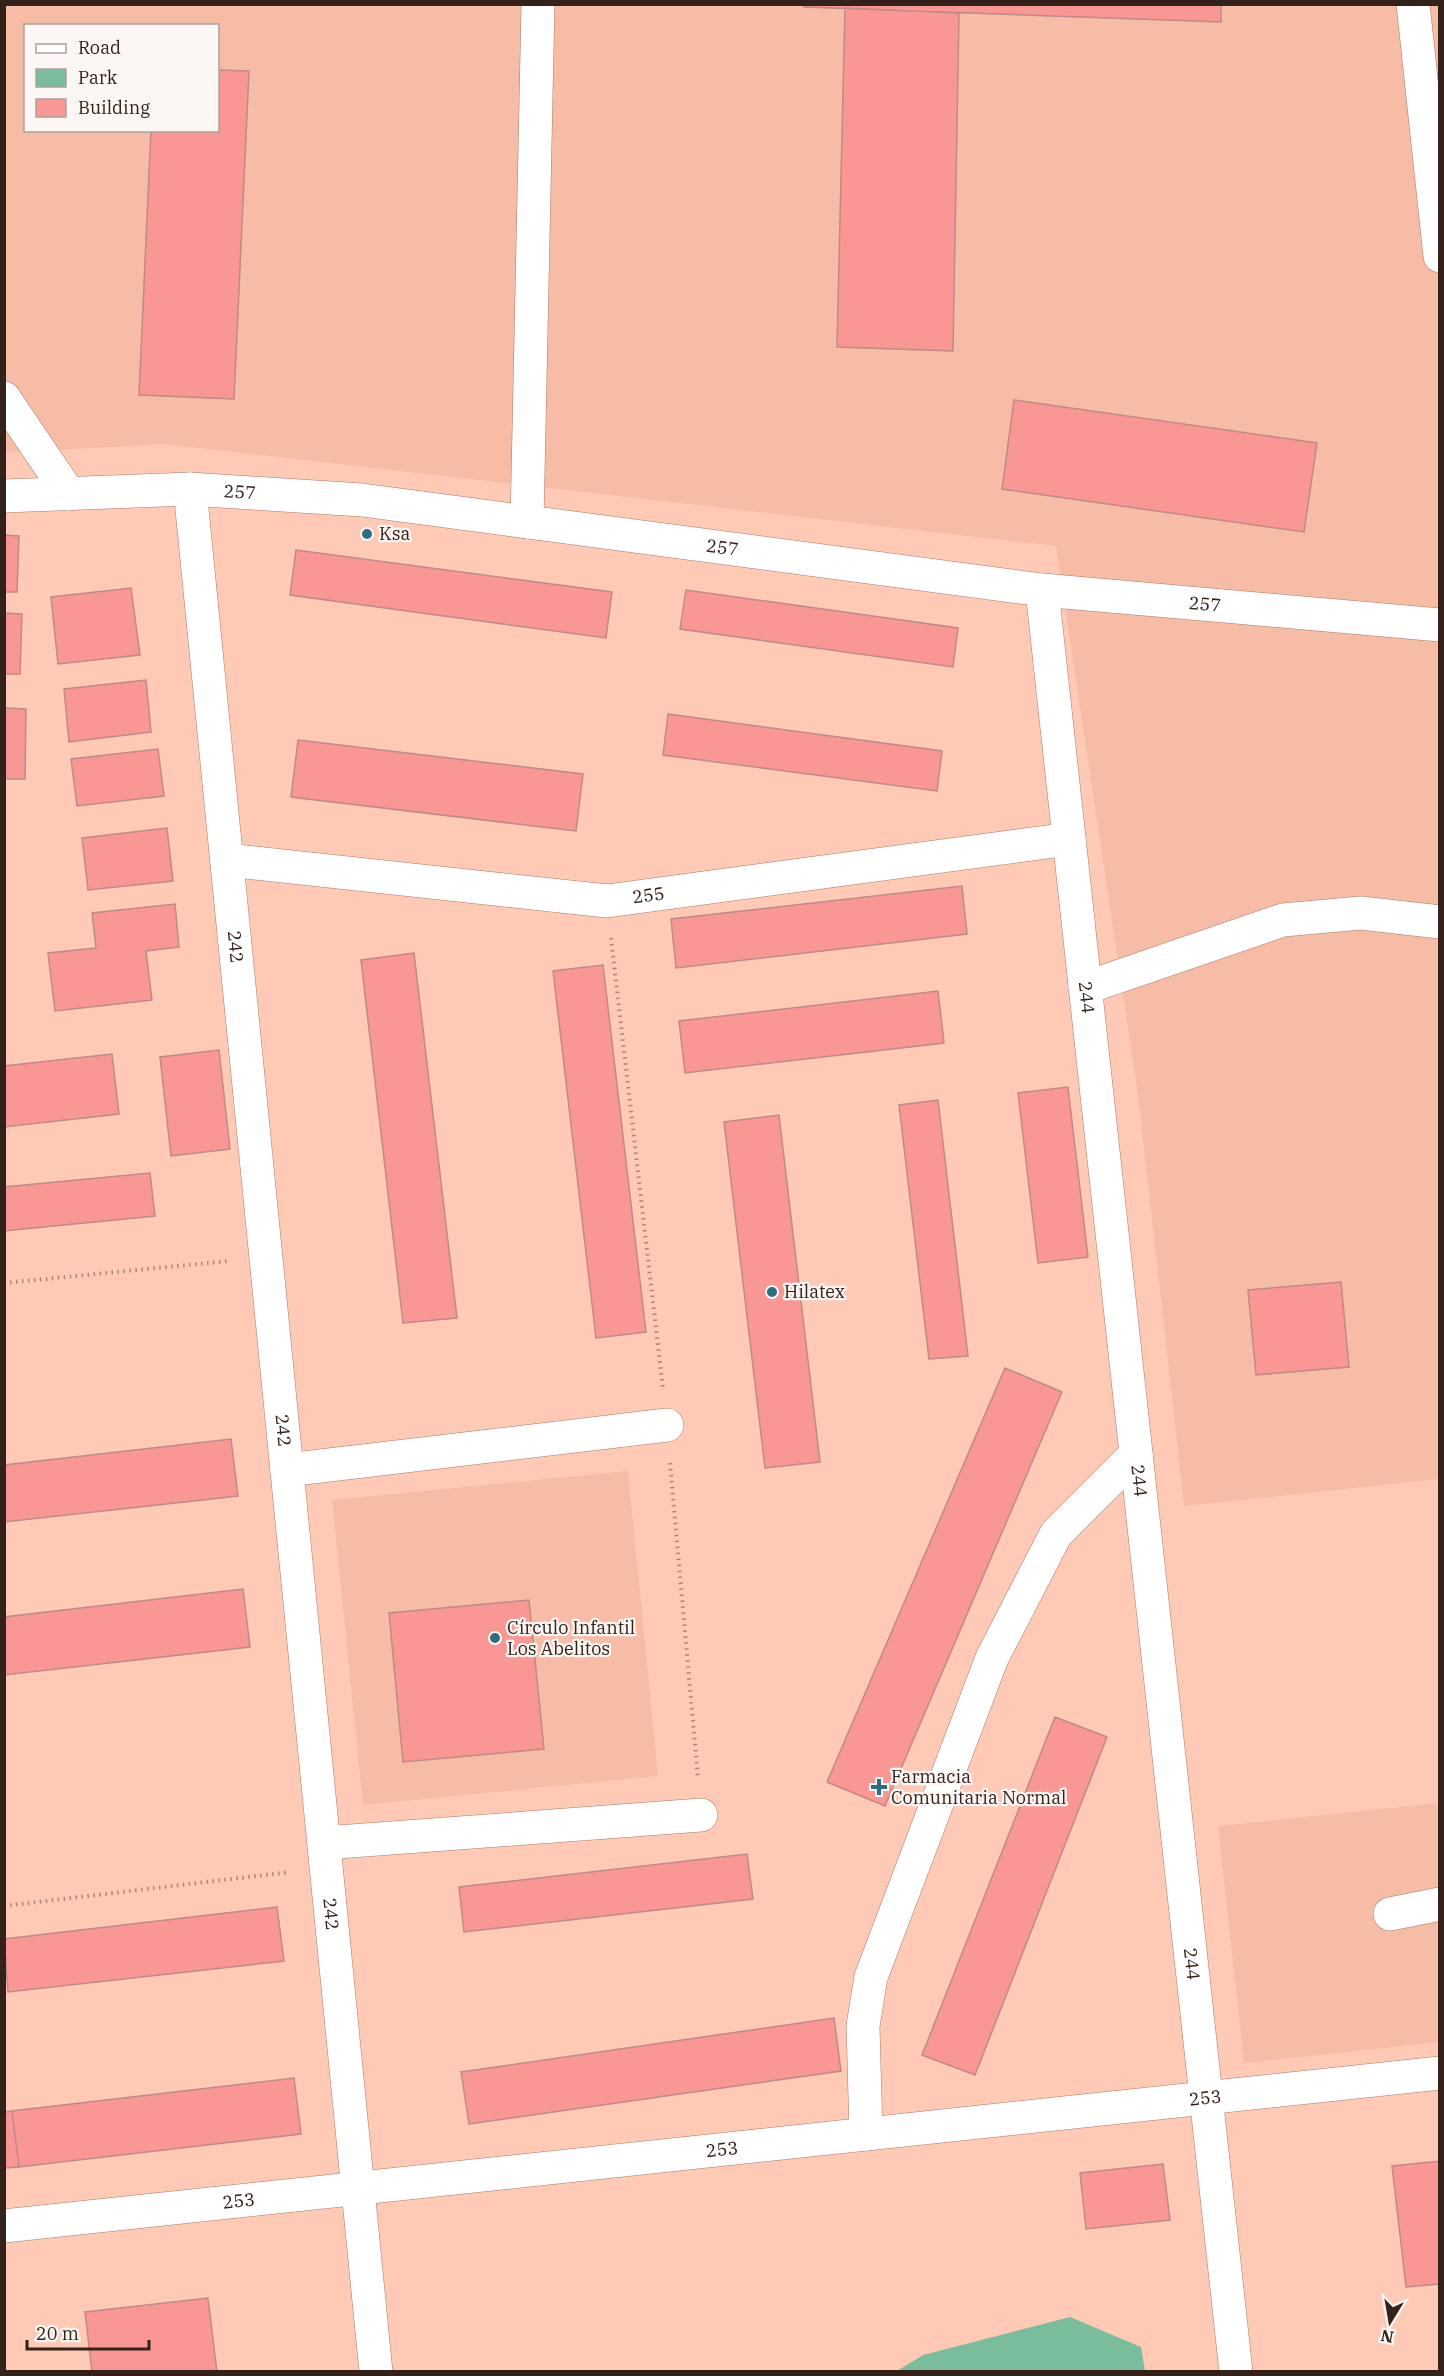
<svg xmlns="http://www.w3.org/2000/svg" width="1444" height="2376" font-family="'IBM Plex Serif',serif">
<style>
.built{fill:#f7bca5;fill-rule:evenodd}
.green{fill:#7abd9c}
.building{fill:#f89794;stroke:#bf8a88;stroke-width:1.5}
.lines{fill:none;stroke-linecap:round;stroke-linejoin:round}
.minor-casing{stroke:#aa7a68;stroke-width:34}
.path{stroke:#ad8677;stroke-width:4;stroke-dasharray:1.5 4.5;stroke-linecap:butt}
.minor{stroke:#fff;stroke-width:33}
.poi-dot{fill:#2e6e83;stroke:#fcf7f4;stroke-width:2}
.labels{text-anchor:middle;stroke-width:4.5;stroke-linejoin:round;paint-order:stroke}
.street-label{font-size:18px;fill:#342119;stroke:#fcf7f4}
.poi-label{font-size:18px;fill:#342119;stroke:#fcf7f4;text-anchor:start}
</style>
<rect width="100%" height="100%" fill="#fecab6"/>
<path class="built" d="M5,5H1439V1479L1184,1506L1138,1095L1056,546L164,444L5,453ZM26,26H218V130H26Z
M628,1471L658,1776L363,1805L332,1500Z
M1439,1803V2042L1244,2063L1218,1826Z"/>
<path class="green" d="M1070,2317L1141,2347L1145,2371H897L923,2355Z"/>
<path class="building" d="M804,4H1221V22L804,7Z
M845,8L959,13L953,351L837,347Z
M218,70L249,71L234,399L139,395L151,130H218Z
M1014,400L1317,443L1304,532L1002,489Z
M4,535L19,536L17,592H4Z
M296,550L612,592L606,638L290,595Z
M131,588L140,655L58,664L51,597Z
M686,590L958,628L953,667L680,629Z
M4,613L22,614L20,674H4Z
M146,680L151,732L69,742L64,689Z
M4,708L26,709L25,779H4Z
M668,714L942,751L937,791L663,755Z
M298,740L583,774L576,831L291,797Z
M158,749L164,796L77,806L71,759Z
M167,828L173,881L88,890L82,838Z
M962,886L967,934L676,968L671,919Z
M175,904L179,947L146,951L152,1000L55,1011L48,953L96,948L92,913Z
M414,953L457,1318L403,1323L361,960Z
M603,965L646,1332L596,1338L553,971Z
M938,991L944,1043L685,1073L679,1021Z
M219,1050L230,1149L171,1156L160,1057Z
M112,1054L119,1114L4,1127V1066Z
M1068,1087L1088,1257L1038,1263L1018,1093Z
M938,1100L968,1356L929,1359L899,1105Z
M779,1115L820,1462L765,1468L724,1122Z
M150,1173L155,1216L4,1231V1187Z
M1341,1282L1349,1367L1256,1375L1248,1290Z
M1005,1368L1062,1392L885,1806L827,1782Z
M231,1439L238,1496L4,1522V1465Z
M243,1589L250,1647L4,1675V1617Z
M529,1600L544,1749L403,1762L389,1613Z
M1055,1717L1107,1737L975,2075L922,2055Z
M747,1854L753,1899L464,1932L459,1887Z
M277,1907L284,1961L8,1992L4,1939Z
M834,2018L841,2071L469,2124L461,2072Z
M294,2078L301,2134L19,2167L12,2111Z
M12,2111L19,2167L4,2168V2112Z
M1440,2161V2284L1406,2287L1392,2166Z
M1163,2164L1170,2220L1086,2229L1080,2173Z
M208,2298L217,2372H92L85,2312Z"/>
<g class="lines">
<g class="minor-casing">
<g id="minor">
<path d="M1413,4L1440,256"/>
<path d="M4,398L69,494"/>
<path id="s1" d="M190,489L376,2372"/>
<path id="s2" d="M4,496L190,489L362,500L1042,590L1440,625"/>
<path d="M527,522L538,4"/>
<path id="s3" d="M1042,590L1236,2372"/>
<path id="s4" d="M227,860L607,901L1069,839"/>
<path d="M1085,988L1283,920L1361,913L1440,922"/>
<path d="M287,1470L667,1425"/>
<path d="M324,1843L701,1815"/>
<path d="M1390,1914L1440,1904"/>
<path d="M866,2134L863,2026L871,1977L992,1658L1056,1534L1136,1454"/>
<path id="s5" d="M4,2226L1440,2073"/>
</g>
</g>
<path class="path" d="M611,938L663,1389
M4,1283L228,1261
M670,1463L698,1778
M4,1906L290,1872"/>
<use href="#minor" class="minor"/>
</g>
<g class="poi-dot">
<circle cx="367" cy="534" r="6"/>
<circle cx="772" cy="1292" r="6"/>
<circle cx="495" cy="1638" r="6"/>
<path d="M876 1778h6v6h6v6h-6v6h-6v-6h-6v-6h6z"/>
</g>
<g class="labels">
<g class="street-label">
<text dy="6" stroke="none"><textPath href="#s2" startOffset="236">257</textPath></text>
<text dy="6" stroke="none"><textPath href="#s2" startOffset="722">257</textPath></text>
<text dy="6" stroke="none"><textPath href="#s2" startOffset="1208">257</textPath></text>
<text dy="6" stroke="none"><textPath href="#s4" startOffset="424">255</textPath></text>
<text dy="6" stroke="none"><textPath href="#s1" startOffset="460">242</textPath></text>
<text dy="6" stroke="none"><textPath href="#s3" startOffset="410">244</textPath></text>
<text dy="6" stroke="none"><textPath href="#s1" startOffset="946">242</textPath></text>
<text dy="6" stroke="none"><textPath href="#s3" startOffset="896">244</textPath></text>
<text dy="6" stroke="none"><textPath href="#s1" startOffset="1432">242</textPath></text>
<text dy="6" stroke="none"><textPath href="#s3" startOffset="1382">244</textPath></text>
<text dy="6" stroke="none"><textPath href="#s5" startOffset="1208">253</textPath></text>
<text dy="6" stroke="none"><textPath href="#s5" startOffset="722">253</textPath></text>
<text dy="6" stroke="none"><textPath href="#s5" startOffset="236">253</textPath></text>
</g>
<g class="poi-label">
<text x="379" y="540">Ksa</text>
<text x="784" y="1298">Hilatex</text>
<text x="507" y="1634">Círculo Infantil<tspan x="507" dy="21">Los Abelitos</tspan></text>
<text x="891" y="1783">Farmacia<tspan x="891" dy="21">Comunitaria Normal</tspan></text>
</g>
</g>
<rect width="1444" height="2376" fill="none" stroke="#342119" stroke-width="12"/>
<rect x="24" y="24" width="195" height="108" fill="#fcf7f4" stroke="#aca19c" stroke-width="1.5"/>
<rect x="36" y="44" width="30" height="9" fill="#ffffff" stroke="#aca19c" stroke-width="1.5"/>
<text x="78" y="54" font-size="18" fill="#342119">Road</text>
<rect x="36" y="69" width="30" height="18" fill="#7abd9c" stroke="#aca19c" stroke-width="1.5"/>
<text x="78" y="84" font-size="18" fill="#342119">Park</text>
<rect x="36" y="99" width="30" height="18" fill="#f89794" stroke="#aca19c" stroke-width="1.5"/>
<text x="78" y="114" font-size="18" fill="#342119">Building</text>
<g transform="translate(1390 2322) rotate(191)" stroke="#fcf7f4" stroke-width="4.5" paint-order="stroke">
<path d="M0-4.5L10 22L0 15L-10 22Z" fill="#342119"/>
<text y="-9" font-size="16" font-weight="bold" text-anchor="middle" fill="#342119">N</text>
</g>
<path d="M27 2340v9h122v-9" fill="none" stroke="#342119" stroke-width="3"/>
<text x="36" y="2340" font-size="18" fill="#342119" stroke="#fcf7f4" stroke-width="4.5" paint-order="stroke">20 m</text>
</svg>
